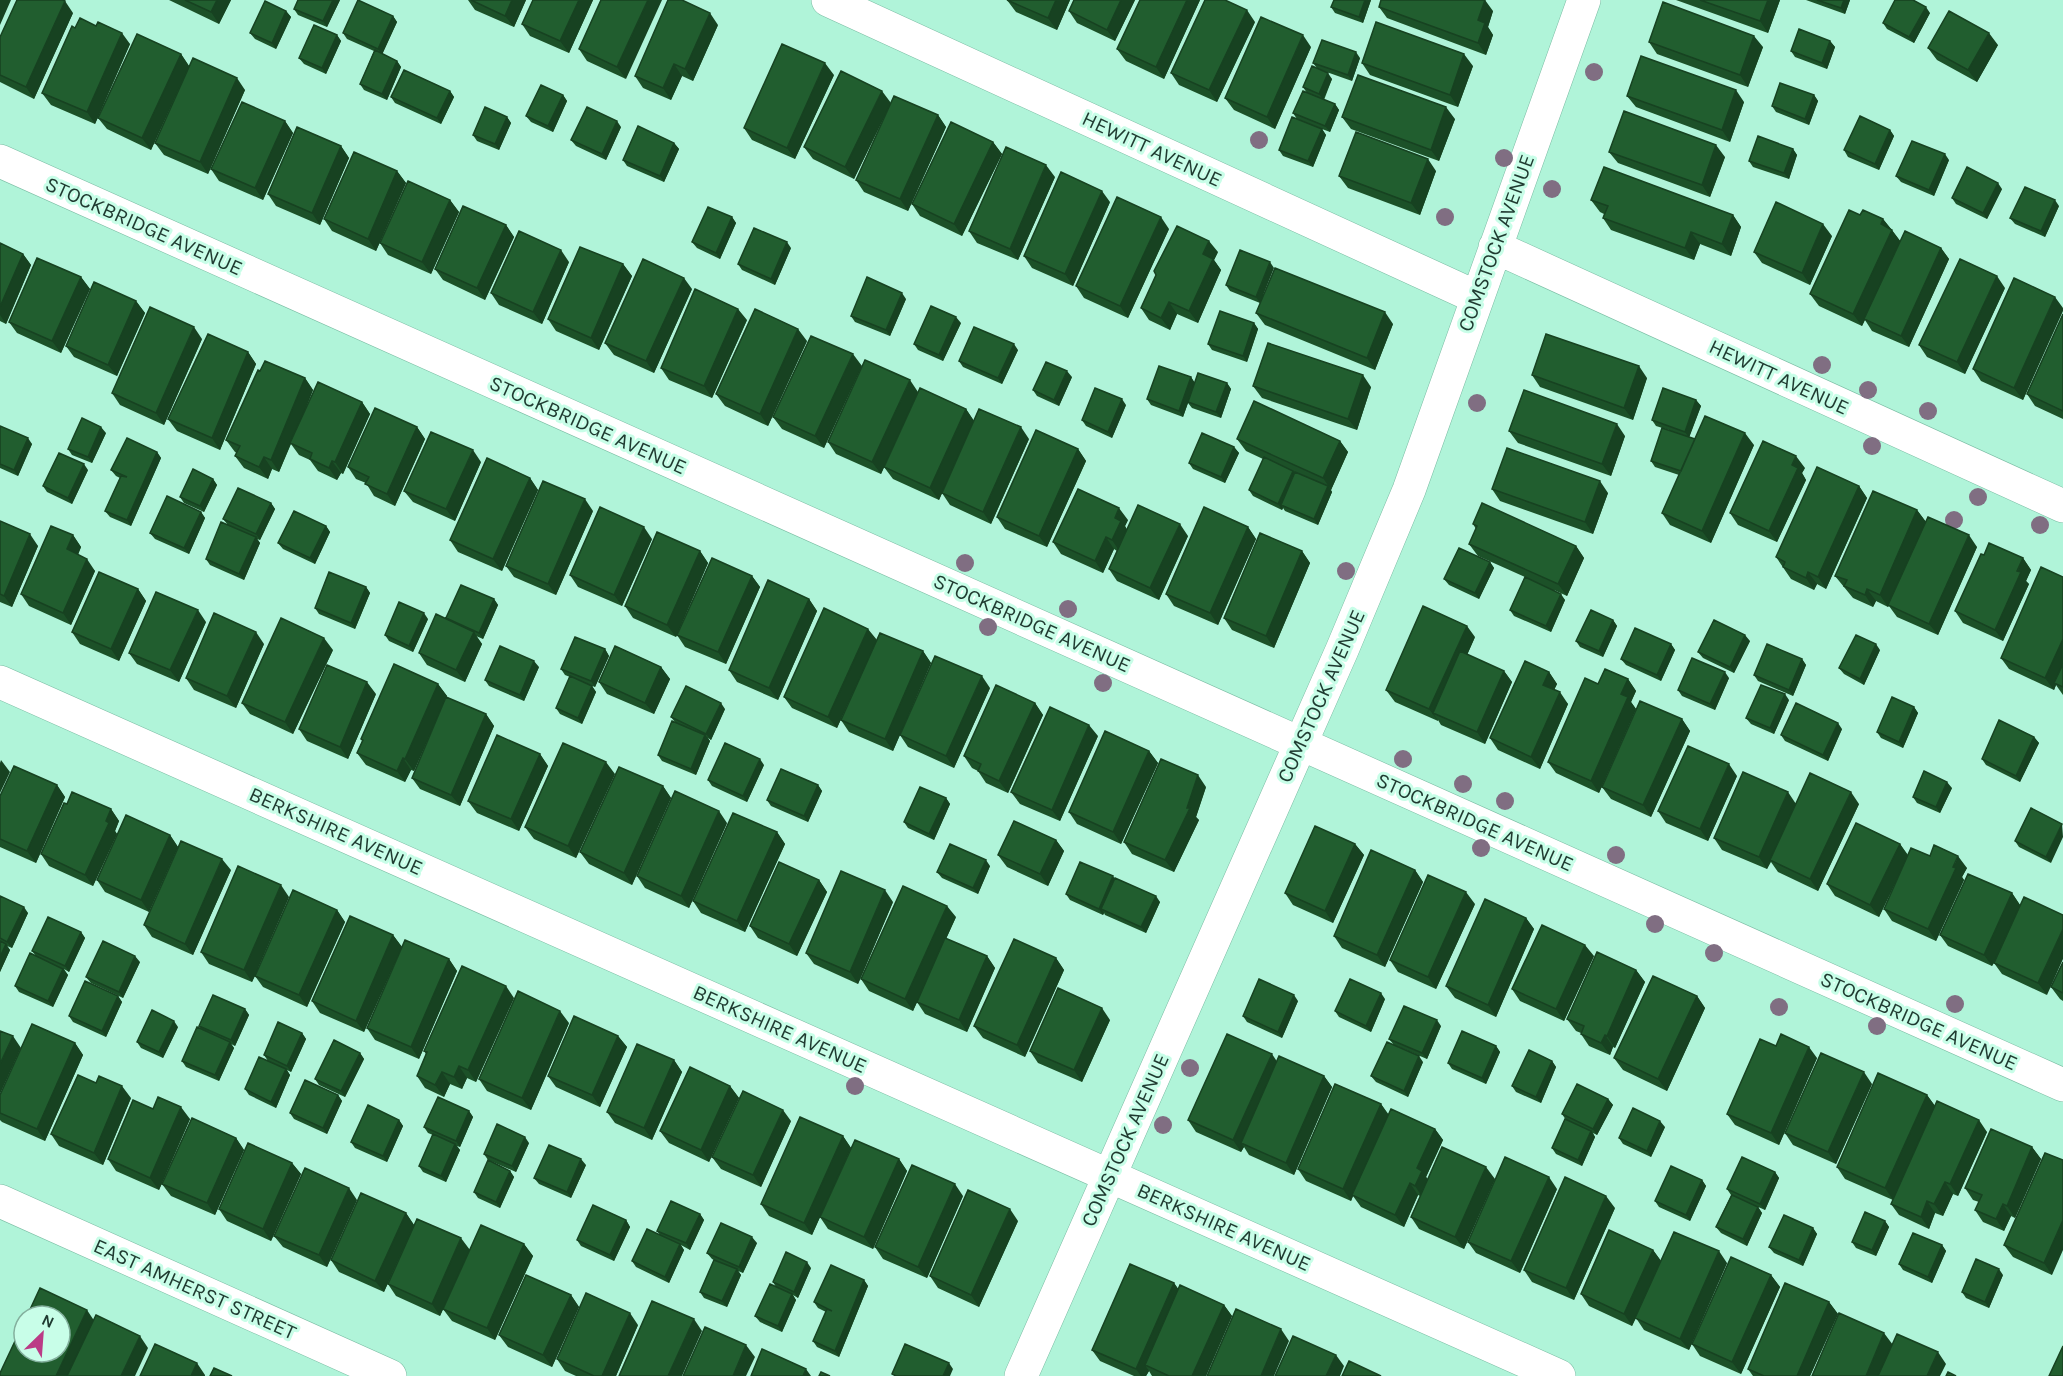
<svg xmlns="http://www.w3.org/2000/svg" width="2063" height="1376" font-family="Karla,sans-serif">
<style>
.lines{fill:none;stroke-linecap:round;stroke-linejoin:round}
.minor-casing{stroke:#7abca3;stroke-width:34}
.minor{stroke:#fff;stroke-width:33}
.tree{fill:#806e82}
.wall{fill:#1c5128}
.shaded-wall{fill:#174221}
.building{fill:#215e2f;stroke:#174221;stroke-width:1.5}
.labels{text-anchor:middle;stroke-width:6;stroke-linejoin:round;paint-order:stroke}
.street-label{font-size:21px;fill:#1f3a30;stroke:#c8fee8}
</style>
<rect width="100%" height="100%" fill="#b0f4d9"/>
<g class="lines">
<g class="minor-casing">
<path id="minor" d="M828,0L1476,297
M0,161L2063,1085
M1495,247L2063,506
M0,682L1559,1376
M0,1201L390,1376
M1021,1376L1342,650L1409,490L1584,0"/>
</g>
<use href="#minor" class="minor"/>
</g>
<g class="tree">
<circle cx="1594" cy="72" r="9"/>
<circle cx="1259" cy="140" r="9"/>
<circle cx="1504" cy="158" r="9"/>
<circle cx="1552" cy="189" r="9"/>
<circle cx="1445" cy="217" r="9"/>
<circle cx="1822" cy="365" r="9"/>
<circle cx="1868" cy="390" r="9"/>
<circle cx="1477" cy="403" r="9"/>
<circle cx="1928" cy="411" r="9"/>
<circle cx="1872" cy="446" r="9"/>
<circle cx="1978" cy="497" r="9"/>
<circle cx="1954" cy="520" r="9"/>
<circle cx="2040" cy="525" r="9"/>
<circle cx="965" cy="563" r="9"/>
<circle cx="1346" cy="571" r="9"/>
<circle cx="1068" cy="609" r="9"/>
<circle cx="988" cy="627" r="9"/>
<circle cx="1103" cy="683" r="9"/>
<circle cx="1403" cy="759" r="9"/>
<circle cx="1463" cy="784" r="9"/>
<circle cx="1505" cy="801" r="9"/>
<circle cx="1481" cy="848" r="9"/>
<circle cx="1616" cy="855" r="9"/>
<circle cx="1655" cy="924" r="9"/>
<circle cx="1714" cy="953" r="9"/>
<circle cx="1955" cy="1004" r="9"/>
<circle cx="1779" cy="1007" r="9"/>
<circle cx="1877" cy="1026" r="9"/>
<circle cx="1190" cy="1068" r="9"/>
<circle cx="855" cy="1086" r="9"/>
<circle cx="1163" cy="1125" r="9"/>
</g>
<path class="wall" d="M169,0H231L219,24Z
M340,0L327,27L298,15L294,9Z
M468,0H526L514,27L475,10Z
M533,0H593L569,53L530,36L522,24Z
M601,0L626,79L587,61L579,49Z
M1007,0H1070L1057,30L1016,12Z
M1135,0L1115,41L1077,23L1069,11Z
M1140,0H1200L1164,79L1126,61L1117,49Z
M1371,0L1363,23L1335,13L1331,7Z
M1676,0H1780L1768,33Z
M1806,0H1850L1845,14Z
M1379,7L1493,11L1488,27L1493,35L1486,55L1387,18Z
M286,11L291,17L276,49L255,39L250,33Z
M73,13L34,99L0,82V37Z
M1930,13L1914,43L1887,29L1883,23Z
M393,16L397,22L382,54L397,61L401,67L387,100L364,90L360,84L374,51L347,39L343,33Z
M1255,22L1217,102L1179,85L1171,73Z
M718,25L693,81L682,76L671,100L643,88L635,76Z
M96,26L130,44L95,124L51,105L42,93L75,28Z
M337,35L341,41L326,74L304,64L299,58Z
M1830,41L1835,47L1827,69L1795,57L1791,51Z
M1649,42L1763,47L1748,87L1657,54Z
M1998,45L1977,82L1937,60L1928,48Z
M1311,47L1275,129L1234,110L1225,98Z
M181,54L189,66L245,90L208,174L164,155L155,143L187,72L151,150L107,129L98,118Z
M1360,58L1352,81L1318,69L1332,79L1324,100L1335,104L1339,110L1330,132L1322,129L1326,135L1313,167L1283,156L1279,150L1297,119L1293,113L1307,93L1303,87L1317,68L1313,63Z
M1362,63L1473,66L1458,107L1370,75Z
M834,75L795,159L752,140L744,128Z
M450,91L454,97L441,124L395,103L391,97Z
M563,95L567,101L553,132L531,122L526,116Z
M1814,95L1818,101L1809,125L1776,112L1772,106Z
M1627,96L1744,102L1730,142L1636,107Z
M891,103L854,179L813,159L804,147Z
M938,115L946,127L908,211L864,192L856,180Z
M507,117L511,123L499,150L477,141L473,135Z
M1342,117L1455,119L1439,161L1351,129Z
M285,121L293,133L263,200L219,181L211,169Z
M621,127L606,160L576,146L571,140Z
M1890,130L1894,136L1879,170L1848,157L1844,150Z
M993,142L1002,154L962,236L920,216L912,204Z
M674,143L679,149L664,182L627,166L623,160Z
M341,146L349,158L320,225L276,206L268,194Z
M1793,149L1797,155L1789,179L1753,167L1749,161Z
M1609,152L1725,157L1710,197L1618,163Z
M1949,160L1934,196L1901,182L1896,176Z
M397,171L406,183L376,251L332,231L324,219Z
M1436,171L1420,215L1348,188L1339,176Z
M1055,177L1018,260L977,243L969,231Z
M2002,189L1987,219L1956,204L1952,198Z
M450,200L459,212L431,274L388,255L380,243Z
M1591,200L1733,215L1741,227L1731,256L1700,244L1694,260L1611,230L1603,218L1604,214L1600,212Z
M1110,202L1073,286L1032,268L1024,256Z
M2059,206L2045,237L2015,224L2010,218Z
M1860,215L1883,219L1900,241L1941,248L1949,259L1909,347L1872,331L1865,320L1862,326L1819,306L1810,294Z
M732,217L736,223L720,259L697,248L692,242Z
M506,225L514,237L485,300L443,280L435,269Z
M1169,229L1128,318L1084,298L1076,286Z
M1832,236L1810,285L1762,263L1754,252Z
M0,243L23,254L31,265L6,324L0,321Z
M791,248L775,285L742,270L738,264Z
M1218,252L1214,260L1221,270L1198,323L1177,314L1170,330L1149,320L1141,308Z
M569,262L542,324L499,305L491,293Z
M623,264L632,276L599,350L556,331L548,319Z
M81,277L90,289L61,353L17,333L9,322Z
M1226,285L1393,324L1375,370L1265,325L1256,313L1260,303L1230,291Z
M2005,288L1965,374L1927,357L1919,345Z
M692,289L654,373L614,355L605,343Z
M906,299L890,336L855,322L851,316Z
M136,301L145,313L117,376L74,357L66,346Z
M2063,308L2023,400L1981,381L1973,369Z
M2063,314V419L2035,406L2027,394Z
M747,320L712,398L669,380L661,368Z
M961,323L943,361L918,350L914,344Z
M1254,323L1258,329L1247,362L1212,350L1208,344Z
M202,339L164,425L120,405L112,393Z
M807,341L768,426L725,406L716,394Z
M1018,350L1002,384L963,367L959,361Z
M248,352L256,364L220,450L177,431L168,419Z
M862,366L824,448L782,429L773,417Z
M260,371L305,378L313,390L303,416L362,402L370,414L343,474L341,473L337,480L318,471L310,460L299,455L291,444L279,472L272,469L268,479L244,468L235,456L237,453L235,452L226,440Z
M1532,375L1647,378L1633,420L1540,387Z
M1072,377L1059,406L1037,396L1033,390Z
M1191,377L1194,382L1227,383L1231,389L1221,418L1192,408L1188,403L1183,417L1151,405L1147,399Z
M1253,386L1371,387L1357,430L1262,398Z
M918,392L881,474L836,454L828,442Z
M1696,400L1701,406L1689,437L1695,439L1754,445L1711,543L1670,525L1662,513L1679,475L1655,467L1651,461L1669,430L1656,426L1652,420Z
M1126,405L1112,438L1086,426L1082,420Z
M966,409L974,421L939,500L893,479L884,467Z
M0,426L32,444L18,476L0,468Z
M417,427L425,439L395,506L374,496L366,483L356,479L348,467Z
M1509,431L1625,436L1611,476L1518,443Z
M106,433L92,463L72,455L68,449Z
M1029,439L991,524L950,505L942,493Z
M1237,439L1340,441L1348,452L1331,490L1332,492L1318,525L1285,511L1283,508L1282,510L1253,496L1249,490L1263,459L1246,451Z
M1234,447L1239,453L1225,483L1193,469L1189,463Z
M1078,449L1086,461L1047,547L1005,529L997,517Z
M157,452L161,458L131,526L110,517L105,511L120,478L116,476L111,470Z
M481,462L455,521L413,502L404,491Z
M1805,468L1802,473L1806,480L1777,542L1738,525L1730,513Z
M88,470L72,504L47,492L43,486Z
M530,478L538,490L502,571L458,552L450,540Z
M213,479L217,485L204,512L184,503L180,497Z
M1859,486L1867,498L1826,589L1817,584L1814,590L1791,579L1776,557Z
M1492,489L1608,493L1593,534L1500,501Z
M271,503L275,509L260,540L257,539L260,543L244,580L210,565L206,559L228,525L223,519Z
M1917,510L1926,522L1977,547L1938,635L1897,617L1889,606L1888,607L1876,601L1873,607L1853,598L1835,576Z
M593,511L556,595L514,577L506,566Z
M201,512L205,518L189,554L155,539L150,533Z
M1128,520L1125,526L1127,530L1188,536L1159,600L1117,581L1109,569L1117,551L1114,549L1103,573L1061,554L1053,542Z
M0,521L38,546L12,607L0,602Z
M1473,524L1576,546L1584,558L1567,596L1554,590L1565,600L1551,632L1514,616L1510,610L1525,577L1478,556L1469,544L1476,529Z
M326,526L330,532L315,564L283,549L278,543Z
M1248,527L1256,539L1218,625L1174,606L1166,594Z
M73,535L81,547L78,555L95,571L71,625L29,606L21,594Z
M652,539L622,606L578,587L570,575Z
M700,551L708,563L676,637L633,618L625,606Z
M1302,551L1310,563L1274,648L1232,630L1224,618Z
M1984,555L2023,558L2031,570L2026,581L2029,584L2003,641L1963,623L1955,611Z
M1490,562L1494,568L1479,599L1449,585L1444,579Z
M752,576L760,587L726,664L685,647L677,635Z
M2063,577V695L2056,685L2054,690L2009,669L2001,658Z
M366,587L370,593L355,629L319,614L315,608Z
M138,589L146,601L119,661L80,644L72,632Z
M494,599L498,605L483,639L476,636L482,644L465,682L427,665L419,653L447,619L446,618Z
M809,599L817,611L778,700L737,682L729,670Z
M428,619L413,652L389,641L385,635Z
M1613,620L1617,626L1603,657L1580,647L1576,641Z
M206,622L179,682L137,664L129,653Z
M1475,637L1467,655L1504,671L1512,682L1485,744L1441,725L1438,720V721L1395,702L1386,690Z
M877,640L923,651L931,663L893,751L849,732L841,720L872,650L837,728L792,708L784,697Z
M1750,641L1734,673L1703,658L1698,652Z
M264,644L236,708L194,690L186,678Z
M1671,644L1675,650L1661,681L1626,665L1621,659Z
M605,649L609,656L595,687L590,685L592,686L596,692L582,724L560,714L556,708L570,677L565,675L561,669Z
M333,650L293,734L250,714L242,703Z
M1880,650L1864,685L1844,674L1839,668Z
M1802,659L1806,665L1793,696L1758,681L1754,675Z
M539,667L524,701L489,686L485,680Z
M661,667L670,679L654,714L607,694L599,682Z
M1549,672L1557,684L1554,690L1568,704L1540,769L1498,750L1490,738Z
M1729,678L1715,710L1682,696L1678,690Z
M1628,679L1636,691L1631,702L1636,709L1599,793L1556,773L1548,762L1598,684Z
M438,684L447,696L414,771L411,770L405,782L366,765L357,753L362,741L361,739Z
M990,688L954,768L908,747L900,735Z
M376,694L348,759L307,741L299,729Z
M1789,700L1774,734L1751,724L1746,718Z
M1035,703L1043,715L1008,793L986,783L978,771L972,768L964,756Z
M1914,707L1918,713L1903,748L1881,738L1877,732Z
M725,709L711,740L708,738L710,741L696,775L662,761L658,755L675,722L671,717Z
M486,714L494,726L460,806L420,789L412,778Z
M1682,719L1690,731L1651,817L1611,799L1602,787Z
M1842,729L1828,761L1785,741L1781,735Z
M1098,736L1060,821L1020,804L1011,792Z
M2034,737L2039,743L2020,782L1986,765L1982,759Z
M1149,751L1158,763L1121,844L1077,824L1069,812Z
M540,754L548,766L519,831L477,813L468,801Z
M764,765L747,802L712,786L708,780Z
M615,774L576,858L534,839L525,827Z
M1737,776L1708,841L1666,823L1658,811Z
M57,785L65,797L36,863L0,847V796Z
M818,785L822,791L808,822L771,806L767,800Z
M663,786L671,798L632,885L589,864L580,852Z
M1206,787L1196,817L1199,820L1174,872L1132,854L1124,842Z
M1952,788L1940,813L1917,803L1913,797Z
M946,798L950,804L934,840L908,828L904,822Z
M1796,803L1859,804L1818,891L1778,872L1771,862L1767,869L1722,850L1714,838Z
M67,804L111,809L119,821L115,831L117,834L93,886L49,866L41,854Z
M2031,808L2051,863L2019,847L2015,841Z
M727,823L689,908L645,888L637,876Z
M777,832L785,844L745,932L701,913L693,901Z
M170,835L178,847L149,912L105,892L97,880Z
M1056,840L1064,851L1048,886L1007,867L998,855Z
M1355,844L1364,855L1333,923L1293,905L1285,893Z
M1900,844L1908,855L1930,856L1967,868L1962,877L1964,880L1936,941L1892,921L1884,909L1906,861L1879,917L1835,896L1827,884Z
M990,866L978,894L942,878L937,872Z
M231,870L193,955L152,937L144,925Z
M1415,870L1423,882L1385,967L1342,948L1334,936Z
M1115,878L1160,902L1146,933L1105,915L1104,913L1103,915L1070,900L1066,894Z
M819,880L827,892L797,956L758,938L750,926Z
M2012,893L2020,905L2047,995L2002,974L1994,963L1992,966L1948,946L1940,935Z
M0,896L28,913L12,948L7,946L10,950L0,972Z
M289,897L258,968L337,910L345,922L307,1007L263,987L255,976L252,982L209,964L201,952Z
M893,902L858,984L814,964L806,953Z
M1475,904L1436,989L1398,972L1390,960Z
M956,917L946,939L987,956L995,968L967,1032L925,1014L917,1002L913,1011L869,991L861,979Z
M1526,918L1534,929L1496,1017L1455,998L1446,986Z
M81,932L85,938L69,972L64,969L68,975L53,1007L19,992L15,986L36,956L32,951Z
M393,935L402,947L364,1032L320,1013L312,1001Z
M1594,956L1564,1021L1520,1001L1512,989Z
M1056,958L1064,970L1025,1057L983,1038L974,1026Z
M449,959L457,971L419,1059L375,1040L367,1028Z
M140,962L123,998L91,983L86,977Z
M2063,962V1001L2060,999L2051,987Z
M1636,970L1645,982L1615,1048L1613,1047L1610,1055L1589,1046L1581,1034V1033L1576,1031L1567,1019Z
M118,996L122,1002L106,1037L73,1022L69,1016Z
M1697,996L1705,1008L1667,1091L1623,1070L1614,1058Z
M514,998L476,1082L467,1078L462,1089L450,1084L444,1097L425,1088L417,1076L426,1054L424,1051Z
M1385,999L1371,1032L1339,1017L1335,1011Z
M1298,1001L1282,1038L1247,1022L1243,1016Z
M245,1009L249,1015L235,1046L231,1044L234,1048L219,1081L186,1067L182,1061L202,1030L199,1026Z
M1110,1020L1082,1082L1038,1063L1030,1051Z
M569,1023L531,1110L487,1091L479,1079Z
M1441,1026L1427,1059L1394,1045L1389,1039Z
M178,1027L163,1058L141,1048L137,1042Z
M302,1033L306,1039L291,1072L287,1070L290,1075L276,1108L249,1095L245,1089L268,1061L264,1055Z
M618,1036L627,1047L600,1107L556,1087L548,1076Z
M75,1043L83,1055L45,1141L2,1122L0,1120V1095Z
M1496,1046L1500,1052L1486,1084L1452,1069L1448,1063Z
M1776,1046L1817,1058L1779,1145L1735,1125L1727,1114Z
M360,1053L364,1059L345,1097L319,1085L315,1079Z
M674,1060L682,1072L652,1140L615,1123L607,1112Z
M1552,1061L1556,1067L1541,1103L1516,1092L1512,1086Z
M1277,1062L1324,1076L1332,1087L1294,1175L1249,1155L1244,1147L1241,1152L1196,1132L1188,1120Z
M1423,1062L1408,1097L1376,1082L1371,1076Z
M1872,1084L1836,1164L1793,1145L1785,1133Z
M730,1086L739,1098L709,1162L669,1143L660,1131Z
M338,1095L342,1101L327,1134L294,1119L290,1113Z
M1927,1095L1935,1106L1987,1132L1958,1196L1953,1194L1943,1216L1935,1213L1929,1229L1899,1215L1891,1204L1893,1200L1845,1179L1837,1167Z
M131,1098L103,1165L59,1146L51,1134Z
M1608,1099L1613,1105L1597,1135L1593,1133L1595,1137L1582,1166L1556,1154L1552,1148L1566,1120L1562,1114Z
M1381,1104L1389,1115L1435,1129L1443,1140L1426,1177L1428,1179H1495L1464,1249L1419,1229L1411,1217L1420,1196L1418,1195L1404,1227L1361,1207L1353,1196L1351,1201L1306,1181L1298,1169Z
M153,1109L190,1119L159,1190L116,1171L108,1159Z
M469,1111L473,1117L460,1147L457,1146L460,1150L446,1182L423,1172L419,1166L433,1135L428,1133L424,1127Z
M399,1120L403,1126L387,1162L355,1148L351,1142Z
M791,1121L761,1187L721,1169L712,1157Z
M1665,1127L1651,1157L1623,1144L1619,1138Z
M843,1136L851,1148L812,1235L769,1216L761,1204Z
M236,1138L244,1150L215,1215L171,1196L162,1184Z
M529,1143L516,1172L488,1160L484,1154Z
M2032,1147L2041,1159L2015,1218L2011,1216L2004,1231L1983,1222L1975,1210L1979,1202L1973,1200L1965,1188Z
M899,1159L907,1171L873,1249L828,1229L820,1217Z
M2063,1160L2052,1275L2013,1257L2004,1245Z
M292,1163L301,1174L271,1241L227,1221L219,1209Z
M586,1165L571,1198L539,1184L534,1178Z
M510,1171L514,1177L500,1208L478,1198L474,1192Z
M1775,1172L1779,1178L1765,1210L1756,1206L1758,1207L1762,1213L1747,1246L1721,1233L1716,1227L1731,1195L1727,1189Z
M1702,1180L1706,1186L1690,1221L1659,1207L1655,1201Z
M1557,1189L1520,1273L1476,1253L1468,1242Z
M963,1196L927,1278L883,1259L875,1247Z
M357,1200L327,1267L283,1247L274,1236Z
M1615,1208L1574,1300L1532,1282L1524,1270Z
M406,1213L414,1225L470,1250L440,1316L396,1296L388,1284L406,1242L384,1292L339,1272L331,1260Z
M700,1214L704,1220L690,1250L681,1245L684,1250L669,1283L636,1267L632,1261L660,1235L657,1231Z
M626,1220L630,1227L614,1261L581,1246L577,1240Z
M1018,1221L979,1307L938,1288L930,1276Z
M1885,1221L1889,1227L1876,1256L1856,1248L1852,1242Z
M1813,1228L1817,1234L1803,1266L1774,1253L1769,1247Z
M757,1243L743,1273L738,1271L741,1275L727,1307L704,1298L700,1292L714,1260L712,1259L707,1253Z
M524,1244L533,1256L495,1340L452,1321L443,1309Z
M1942,1245L1946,1251L1932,1283L1903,1270L1899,1264Z
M1653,1250L1661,1261L1727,1263L1689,1350L1644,1330L1636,1318L1632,1326L1589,1306L1581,1294Z
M811,1268L798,1298L793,1295L796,1300L782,1332L760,1322L755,1316L776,1287L773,1282Z
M1771,1275L1780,1287L1741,1374L1700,1356L1692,1344Z
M2003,1275L1989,1308L1966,1298L1962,1292Z
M864,1280L868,1286L839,1357L817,1347L813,1341L826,1312L818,1308L814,1302Z
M1174,1283L1178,1289L1224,1305L1232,1316L1206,1376H1152L1149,1371L1146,1376H1134L1100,1361L1092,1350Z
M571,1295L579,1307L552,1367L508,1347L499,1335Z
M1829,1302L1838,1314L1810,1376H1753L1748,1369Z
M638,1325L616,1376H576L565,1371L557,1359Z"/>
<path class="shaded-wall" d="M0,0H11L0,25Z
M217,0H231L219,24L211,12Z
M333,0H340L327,27L323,21Z
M512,0H526L514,27L505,16Z
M579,0H593L569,53L560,41Z
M648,0H662L626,79L617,67Z
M1056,0H1070L1057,30L1048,18Z
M1121,0H1135L1115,41L1107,30Z
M1187,0H1200L1164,79L1156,67Z
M1365,0H1371L1363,23L1359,17Z
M1485,0L1493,11L1488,27L1493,35L1486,55L1478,43V20Z
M1768,0H1780L1768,33L1760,21Z
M1844,0H1850L1845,14L1841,8Z
M65,1L73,13L34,99L26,87Z
M1926,7L1930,13L1914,43L1909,37Z
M1247,10L1255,22L1217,102L1209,90Z
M286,11L291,17L276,49L272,43Z
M710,13L718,25L693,81L685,69Z
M393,16L397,22L382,55L378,49Z
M122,33L130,44L95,124L87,112Z
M1989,33L1998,45L1977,82L1968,70Z
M337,35L341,41L326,74L322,68Z
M1303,35L1311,47L1275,129L1267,117Z
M1754,36L1763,47L1748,87L1740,75Z
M1830,41L1835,47L1827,69L1822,63Z
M1356,52L1360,58L1352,81L1348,75Z
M181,54L189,66L151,150L142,138Z
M1464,54L1473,66L1458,107L1450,95Z
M397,61L401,67L387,100L382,94Z
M825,63L834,75L795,159L787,148Z
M674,64L682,76L671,100L663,88Z
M1328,73L1332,79L1323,100L1319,94Z
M237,78L245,90L208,174L200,162Z
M1736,90L1744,102L1730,142L1722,130Z
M450,91L454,97L441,124L437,118Z
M882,91L891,103L854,179L845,167Z
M563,95L567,101L553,132L548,126Z
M1814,95L1818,101L1809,125L1805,119Z
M1335,104L1339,110L1330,132L1325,126Z
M1446,107L1455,119L1439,161L1431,150Z
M938,115L946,127L908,211L900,199Z
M507,117L511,123L499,150L495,144Z
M285,121L293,133L263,200L255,188Z
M617,121L621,127L606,160L602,154Z
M1322,129L1326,135L1313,167L1308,161Z
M1890,130L1894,136L1879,170L1875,164Z
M993,142L1002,154L962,236L954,224Z
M674,143L679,149L664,182L660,176Z
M1716,145L1725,157L1710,197L1702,185Z
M341,146L349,158L320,225L312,213Z
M1793,149L1797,155L1789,179L1784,173Z
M1945,154L1949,160L1934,196L1929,190Z
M1428,159L1436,171L1420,215L1411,203Z
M1046,165L1055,177L1018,260L1010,249Z
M397,171L406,183L376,251L368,239Z
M1998,183L2002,189L1987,219L1983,213Z
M1102,191L1110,202L1073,286L1065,274Z
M450,200L459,212L431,274L422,262Z
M2055,200L2059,206L2045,237L2041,231Z
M1733,215L1741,227L1731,256L1722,244Z
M732,217L736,223L720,259L716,253Z
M1161,217L1169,229L1128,318L1120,306Z
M1883,219L1892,230L1881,224Z
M1823,224L1832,236L1810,285L1802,273Z
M506,225L514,237L485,300L477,288Z
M1892,230L1901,242L1862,326L1853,314Z
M1691,232L1700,244L1694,260L1685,248Z
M1209,241L1218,252L1214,260L1221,270L1198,323L1189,311L1203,254Z
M787,242L791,248L775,285L771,279Z
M1941,248L1949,259L1909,347L1901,336Z
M561,250L569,262L542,324L533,312Z
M23,254L31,265L6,324L0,315V307Z
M1270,262L1274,268L1260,303L1256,297Z
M623,264L632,276L599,350L591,338Z
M1997,276L2005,288L1965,374L1957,362Z
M81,277L90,289L61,353L52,341Z
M684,278L692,289L654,373L646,361Z
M902,293L906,299L890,336L886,330Z
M2055,297L2063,308V311L2023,400L2014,388Z
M136,301L145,313L117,376L108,365Z
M1169,302L1177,314L1170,330L1161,318Z
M738,309L747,320L712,398L704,386Z
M1385,312L1393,324L1375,370L1367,358Z
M956,317L961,323L943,361L939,355Z
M1254,323L1258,329L1247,362L1243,356Z
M194,327L202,339L164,425L156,413Z
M798,329L807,341L768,426L760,414Z
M1014,344L1018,350L1002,384L998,378Z
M248,352L256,364L220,450L212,438Z
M853,354L862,366L824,448L815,436Z
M1639,366L1647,378L1633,420L1624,408Z
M1067,371L1072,377L1059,406L1054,400Z
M1363,375L1371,387L1357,430L1348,419Z
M1191,377L1195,383L1183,417L1179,411Z
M305,378L313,390L279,472L271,460Z
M910,380L918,392L881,474L872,462Z
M1227,383L1231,389L1221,418L1216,412Z
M1122,399L1126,405L1112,438L1108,432Z
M1696,400L1701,406L1689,438L1685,432Z
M362,402L370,414L343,474L335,462Z
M966,409L974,421L939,500L930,488Z
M1617,424L1625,436L1611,476L1602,464Z
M101,427L106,433L92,463L88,457Z
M417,427L425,439L395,506L387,494Z
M1021,427L1029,439L991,524L983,512Z
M1745,433L1754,445L1711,543L1702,531Z
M28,438L32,444L18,476L14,470Z
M1340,441L1348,452L1331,490L1323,478Z
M1234,447L1239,453L1225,483L1221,477Z
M1078,449L1086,461L1047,547L1039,536Z
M473,450L481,462L455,521L446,509Z
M157,452L161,458L131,526L127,520Z
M1796,456L1805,468L1802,473L1806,480L1777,542L1769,531L1792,465Z
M264,457L272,469L268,479L259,467Z
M332,461L341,473L337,480L329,468Z
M84,464L88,470L72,504L68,498Z
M1293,471L1298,477L1281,505L1283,508L1282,510L1278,504Z
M530,478L538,490L502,571L493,559Z
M213,479L217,485L204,512L200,506Z
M1600,481L1608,493L1593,534L1585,522Z
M1328,486L1332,492L1318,525L1314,519Z
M1859,486L1867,498L1826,589L1818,577Z
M585,499L593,511L556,595L548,584Z
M271,503L275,509L260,540L256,534Z
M1119,508L1128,520L1125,526L1129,533L1120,552L1112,540L1115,518Z
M1917,510L1926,522L1888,607L1880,595Z
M201,512L205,518L189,554L184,548Z
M1180,524L1188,536L1159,600L1150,588Z
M326,526L330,532L315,564L310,558Z
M644,527L652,539L622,606L614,595Z
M1248,527L1256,539L1218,625L1210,613Z
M30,534L38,546L12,607L4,596Z
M73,535L81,547L75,561L67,549Z
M1969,535L1977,547L1938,635L1929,624Z
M256,537L260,543L244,580L239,574Z
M1106,537L1114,549L1103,573L1095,561Z
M1576,546L1584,558L1567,596L1558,584Z
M700,551L708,563L676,637L667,625Z
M1302,551L1310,563L1274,648L1266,636Z
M2023,558L2031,570L2026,581L2029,584L2003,641L1995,630Z
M87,559L95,571L71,625L63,613Z
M1490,562L1494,568L1479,599L1475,593Z
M1808,572L1817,584L1814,590L1806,578Z
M752,576L760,587L726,664L718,652Z
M366,587L370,593L355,629L351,623Z
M138,589L146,601L119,661L111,649Z
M1867,589L1876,601L1873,607L1865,595Z
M1561,594L1565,600L1551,632L1546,626Z
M494,599L498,605L483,639L479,633Z
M809,599L817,611L778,700L769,688Z
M198,610L206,622L179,682L170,670Z
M424,613L428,619L413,652L409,646Z
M1613,620L1617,626L1603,657L1599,651Z
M1467,626L1475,637L1440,716L1433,713L1438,721L1429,709Z
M868,629L877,640L837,728L828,717Z
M256,632L264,644L236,708L227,696Z
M474,632L482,644L465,682L456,670Z
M1745,635L1750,641L1734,673L1730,667Z
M324,638L333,650L293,734L285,722Z
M2063,639V669L2054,683L2056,685L2054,690L2045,678Z
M1671,644L1675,650L1661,681L1657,675Z
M1876,644L1880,650L1864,685L1860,679Z
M605,649L609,656L595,687L591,681Z
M923,651L931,663L893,751L885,739Z
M1802,659L1806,665L1793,696L1789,690Z
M534,661L539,667L524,701L520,695Z
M661,667L670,679L654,714L645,703Z
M1504,671L1512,682L1485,744L1477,732Z
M1549,672L1557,684L1551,696L1543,685Z
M1725,672L1729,678L1715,710L1710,704Z
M982,676L990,688L954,768L946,756Z
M1628,679L1636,691L1631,702L1636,709L1599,793L1591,781L1621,694Z
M367,682L376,694L348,759L340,747Z
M438,684L447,696L414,771L405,759Z
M592,686L596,692L582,724L578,718Z
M1560,692L1568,704L1540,769L1531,757Z
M1785,694L1789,700L1774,734L1770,728Z
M721,703L725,709L711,740L706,734Z
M1035,703L1043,715L1008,793L999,781Z
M1914,707L1918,713L1903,748L1899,742Z
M486,714L494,726L460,806L451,795Z
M1682,719L1690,731L1651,817L1643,805Z
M1838,723L1842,729L1828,761L1823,755Z
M1089,725L1098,736L1060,821L1052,810Z
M705,735L710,741L696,775L691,769Z
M2034,737L2039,743L2020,782L2016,776Z
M1149,751L1158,763L1121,844L1113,832Z
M540,754L548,766L519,831L511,819Z
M403,758L411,770L405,782L397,771Z
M760,759L764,765L747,802L743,796Z
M1,760L10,772L0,793V763Z
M606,762L615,774L576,858L568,846Z
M1729,764L1737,776L1708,841L1700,829Z
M1198,775L1206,787L1196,817L1199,820L1174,872L1165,860Z
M1947,782L1952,788L1940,813L1936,807Z
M57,785L65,797L36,863L27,851Z
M818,785L822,791L808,822L804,816Z
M663,786L671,798L632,885L624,873Z
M1788,792L1796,804L1767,869L1759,857Z
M1851,792L1859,804L1818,891L1810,879Z
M946,798L950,804L934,840L929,834Z
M111,809L119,821L115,831L117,834L93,886L85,875Z
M719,811L727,823L689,908L681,896Z
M2062,824L2063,837L2051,863L2046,857Z
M777,832L785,844L745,932L737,921Z
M170,835L178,847L149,912L141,900Z
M1056,840L1064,851L1048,886L1040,874Z
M1355,844L1364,855L1333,923L1325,911Z
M1900,844L1908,856L1879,917L1870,905Z
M1958,856L1967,868L1962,877L1964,880L1936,941L1928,929Z
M222,859L231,870L193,955L185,944Z
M986,860L990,866L978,894L973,888Z
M1415,870L1423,882L1385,967L1377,955Z
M1113,876L1117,882L1101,909L1104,913L1103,915L1099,909Z
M819,880L827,892L797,956L789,944Z
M281,885L289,897L252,982L244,970Z
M885,890L893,902L858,984L850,972Z
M1466,892L1475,904L1436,989L1428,977Z
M2012,893L2020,905L1992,966L1984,955Z
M1156,896L1160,902L1146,933L1141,927Z
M947,906L956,917L913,1011L905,999Z
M24,907L28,913L12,948L7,942Z
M337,910L345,922L307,1007L299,995Z
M1526,918L1534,929L1496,1017L1488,1005Z
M2063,929V959L2047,995L2038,983Z
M81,932L85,938L69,972L65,966Z
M393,935L402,947L364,1032L356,1021Z
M6,944L10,950L0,972V957Z
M1585,945L1594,956L1564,1021L1556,1009Z
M135,956L140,962L123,998L119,992Z
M987,956L995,968L967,1032L959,1020Z
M1056,958L1064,970L1025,1057L1017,1045Z
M449,959L457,971L419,1059L411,1047Z
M63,969L68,975L53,1007L48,1001Z
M1636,970L1645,982L1615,1048L1607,1036Z
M506,986L514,998L476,1082L468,1070Z
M1381,993L1385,999L1371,1032L1366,1026Z
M1294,995L1298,1001L1282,1038L1278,1032Z
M118,996L122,1002L106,1037L102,1031Z
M1697,996L1705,1008L1667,1091L1658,1079Z
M1102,1008L1110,1020L1082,1082L1074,1070Z
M245,1009L249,1015L235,1046L231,1040Z
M560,1011L569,1023L531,1110L522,1098Z
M1437,1020L1441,1026L1427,1059L1422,1053Z
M174,1021L178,1027L163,1058L159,1052Z
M302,1033L306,1039L291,1072L287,1066Z
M1605,1035L1613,1047L1610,1055L1601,1043Z
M13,1036L21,1048L0,1094V1064Z
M618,1036L627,1047L600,1107L592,1095Z
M230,1042L234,1048L219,1081L215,1075Z
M75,1043L83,1055L45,1141L37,1129Z
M1496,1046L1500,1052L1486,1084L1482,1078Z
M1809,1047L1817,1058L1779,1145L1771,1133Z
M360,1053L364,1059L345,1097L341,1091Z
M1272,1054L1280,1066L1241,1143L1244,1147L1241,1152L1233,1140Z
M1419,1056L1423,1062L1408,1097L1404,1091Z
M674,1060L682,1072L652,1140L644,1128Z
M1552,1061L1556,1067L1541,1103L1536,1097Z
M459,1066L467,1078L462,1089L454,1077Z
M286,1069L290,1075L276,1108L271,1102Z
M442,1072L450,1084L444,1097L435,1085Z
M1864,1072L1872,1084L1836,1164L1828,1152Z
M1324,1076L1332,1087L1294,1175L1286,1163Z
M122,1086L131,1098L103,1165L94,1153Z
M730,1086L739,1098L709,1162L701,1150Z
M338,1095L342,1101L327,1134L323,1128Z
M1927,1095L1935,1106L1893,1200L1885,1188Z
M1608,1099L1613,1105L1597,1135L1593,1129Z
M1381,1104L1389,1116L1352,1195L1353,1196L1351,1201L1343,1189Z
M181,1107L190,1119L159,1190L150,1178Z
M783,1110L791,1121L761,1187L753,1175Z
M469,1111L473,1117L460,1147L456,1141Z
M399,1120L403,1126L387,1162L383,1156Z
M1979,1120L1987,1132L1958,1196L1950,1184Z
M1660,1121L1665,1127L1651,1157L1647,1151Z
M1435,1129L1443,1140L1426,1177L1430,1183L1423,1198L1415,1186L1417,1168Z
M1591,1131L1595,1137L1582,1166L1578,1160Z
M843,1136L851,1148L812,1235L804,1223Z
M525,1137L529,1143L516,1172L512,1166Z
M236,1138L244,1150L215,1215L207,1203Z
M455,1144L460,1150L446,1182L441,1176Z
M2032,1147L2041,1159L2015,1218L2007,1206Z
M581,1159L586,1165L571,1198L567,1192Z
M899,1159L907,1171L873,1249L864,1237Z
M292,1163L301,1174L271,1241L263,1229Z
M1486,1167L1495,1179L1464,1249L1455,1237Z
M510,1171L514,1177L500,1208L496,1202Z
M1775,1172L1779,1178L1765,1210L1760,1204Z
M1549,1177L1557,1189L1520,1273L1511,1261Z
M1702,1180L1706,1186L1690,1221L1686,1215Z
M1945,1182L1953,1194L1943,1216L1934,1204Z
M1410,1183L1418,1195L1404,1227L1395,1215Z
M955,1184L963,1196L927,1278L918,1267Z
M349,1188L357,1200L327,1267L319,1255Z
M1606,1196L1615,1208L1574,1300L1566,1288Z
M1927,1201L1935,1213L1929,1229L1921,1217Z
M2003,1204L2011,1216L2004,1231L1996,1219Z
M1758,1207L1762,1213L1747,1246L1743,1239Z
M1010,1209L1018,1221L979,1307L971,1295Z
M406,1213L414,1225L384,1292L375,1281Z
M700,1214L704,1220L690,1250L686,1243Z
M626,1220L630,1227L614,1261L610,1255Z
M2063,1220V1250L2052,1275L2044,1263Z
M1885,1221L1889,1227L1876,1256L1872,1250Z
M1813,1228L1817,1234L1803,1266L1799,1260Z
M752,1237L757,1243L743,1273L739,1267Z
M461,1238L470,1250L440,1316L432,1304Z
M524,1244L533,1256L495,1340L487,1328Z
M680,1244L684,1250L669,1283L665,1277Z
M1942,1245L1946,1251L1932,1283L1928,1277Z
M1653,1250L1661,1261L1632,1326L1624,1314Z
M1719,1251L1727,1263L1689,1350L1680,1339Z
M807,1262L811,1268L798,1298L794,1292Z
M737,1269L741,1275L727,1307L722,1301Z
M1999,1269L2003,1275L1989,1308L1985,1302Z
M1771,1275L1780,1287L1741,1374L1732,1362Z
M864,1280L868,1286L839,1357L835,1351Z
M1174,1283L1182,1294L1145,1365L1149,1371L1146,1376H1141L1136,1369Z
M792,1294L796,1300L782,1332L778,1326Z
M571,1295L579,1307L552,1367L543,1355Z
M1829,1302L1838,1314L1810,1376H1797Z
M1224,1305L1232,1316L1206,1376H1192Z
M87,1310L95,1322L70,1376H56Z
M630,1313L638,1325L616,1376H602Z
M694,1319L702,1331L682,1376H668Z
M1281,1329L1289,1341L1274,1376H1261Z
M1884,1333L1893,1345L1879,1376H1866Z
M140,1336L148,1348L135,1376H121Z
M746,1345L755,1357L746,1376H733Z
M1938,1352L1946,1364L1940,1376H1927Z
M1336,1355L1344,1366L1340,1376H1326Z
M197,1363L205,1375V1376H191Z
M949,1363L953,1369L950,1376H943Z
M806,1369L811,1376H803Z"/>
<path class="building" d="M17,0H63L65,1L26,87L0,75V37Z
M185,0H217L211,12Z
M298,0H333L323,21L294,9Z
M358,0L393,16L378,49L343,33Z
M471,0H512L505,16Z
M533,0H579L560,41L522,24Z
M601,0H648L617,67L579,49Z
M668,0H682L710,13L685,69L674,64L663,88L635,76Z
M1007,0H1056L1048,18Z
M1074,0H1121L1107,30L1069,11Z
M1140,0H1187L1156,67L1117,49Z
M1205,0H1225L1247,10L1209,90L1171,73Z
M1334,0H1365L1359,17L1331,7Z
M1381,0H1485L1478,20L1485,23L1478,43L1379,7Z
M1700,0H1768L1760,21Z
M1817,0H1844L1841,8Z
M1895,0H1913L1926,7L1909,37L1883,23Z
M265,1L286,11L272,43L250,33Z
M1663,2L1754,36L1740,75L1649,42Z
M1949,11L1989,33L1968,70L1928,48Z
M1261,17L1303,35L1267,117L1225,98Z
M80,18L96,26L98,22L122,33L87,112L42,93L72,26L75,28Z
M1376,22L1464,54L1450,95L1362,63Z
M314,25L337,35L322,68L299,58Z
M1799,29L1830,41L1822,63L1791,51Z
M137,34L181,54L142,138L98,118Z
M1322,40L1356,52L1348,75L1313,63Z
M782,44L825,63L787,148L744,128Z
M375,50L397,61L382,94L360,84Z
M1641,56L1736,90L1722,130L1627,96Z
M193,58L237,78L200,162L155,143Z
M1312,66L1328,73L1319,94L1303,87Z
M404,70L450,91L437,118L391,97Z
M841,71L882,91L845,167L804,147Z
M1358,75L1446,107L1431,150L1342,117Z
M1780,83L1814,95L1805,119L1772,106Z
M541,85L563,95L548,126L526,116Z
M1303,91L1335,104L1325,126L1293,113Z
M894,96L938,115L900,199L856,180Z
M242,102L285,121L255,188L211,169Z
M485,107L507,117L495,144L473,135Z
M587,107L617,121L602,154L571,140Z
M1624,111L1716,145L1702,185L1609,152Z
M1860,116L1890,130L1875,164L1844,150Z
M1292,117L1322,129L1308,161L1279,150Z
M951,122L993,142L954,224L912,204Z
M638,126L674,143L660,176L623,160Z
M297,127L341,146L312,213L268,194Z
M1356,132L1428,159L1411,203L1339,176Z
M1758,136L1793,149L1784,173L1749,161Z
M1912,141L1945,154L1929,190L1896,176Z
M1006,147L1046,165L1010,249L969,231Z
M354,152L397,171L368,239L324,219Z
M1604,167L1733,215L1722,244L1691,232L1685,248L1603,218L1608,206L1591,200Z
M1967,167L1998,183L1983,213L1952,198Z
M1061,172L1102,191L1065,274L1024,256Z
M408,181L450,200L422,262L380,243Z
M2025,187L2055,200L2041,231L2010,218Z
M1117,197L1161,217L1120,306L1076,286Z
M1776,202L1823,224L1802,273L1754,252Z
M463,206L506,225L477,288L435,269Z
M708,207L732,217L716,253L692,242Z
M1849,210L1860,215L1863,210L1883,219L1881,224L1892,230L1853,314L1810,294Z
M1177,226L1209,241L1203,254L1213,259L1189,311L1169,302L1161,318L1141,308L1156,275L1154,271Z
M754,228L787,242L771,279L738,264Z
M519,231L561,250L533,312L491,293Z
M1905,231L1941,248L1901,336L1864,319Z
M0,243L23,254L0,307Z
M580,247L623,264L591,338L548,319Z
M1240,250L1270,262L1256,297L1226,285Z
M37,258L81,277L52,341L9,322Z
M643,259L684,278L646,361L605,343Z
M1960,259L1997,276L1957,362L1919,345Z
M1275,268L1385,312L1367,358L1256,313Z
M867,277L902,293L886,330L851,316Z
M2014,278L2055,297L2014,388L1973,369Z
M94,282L136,301L108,365L66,346Z
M695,289L738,309L704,386L661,368Z
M931,306L956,317L939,355L914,344Z
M150,307L194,327L156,413L112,393Z
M755,309L798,329L760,414L716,394Z
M1220,311L1254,323L1243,356L1208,344Z
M2063,314V411L2027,394Z
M974,327L1014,344L998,378L959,361Z
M208,334L248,352L212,438L168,419Z
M1546,334L1639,366L1624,408L1532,375Z
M811,336L853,354L815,436L773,417Z
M1268,343L1363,375L1348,419L1253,386Z
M865,360L910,380L872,462L828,442Z
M265,361L305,378L271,460L264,457L259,467L235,456L240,446L226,440L258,370L260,371Z
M1046,362L1067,371L1054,400L1033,390Z
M1159,366L1191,377L1179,411L1147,399Z
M1198,373L1227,383L1216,412L1188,402Z
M318,382L362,402L335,462L332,461L329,468L310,459L312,453L290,443Z
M920,388L966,409L930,488L884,467Z
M1095,388L1122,399L1108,432L1082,420Z
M1663,388L1696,400L1685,432L1652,420Z
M1524,390L1617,424L1602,464L1509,431Z
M1254,401L1340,441L1323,478L1237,439Z
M375,408L417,427L387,494L365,484L369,477L348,467Z
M979,409L1021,427L983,512L942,493Z
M1705,416L1745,433L1702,531L1662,513Z
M82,418L101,427L88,457L68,449Z
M0,426L28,438L14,470L0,464Z
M1662,428L1695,439L1681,471L1651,461Z
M1036,430L1078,449L1039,536L997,517Z
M431,432L473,450L446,509L404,491Z
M1202,433L1234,447L1221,477L1189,463Z
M127,438L157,452L127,520L105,511L121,476L127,477L111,470Z
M1763,441L1796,456L1792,465L1798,468L1769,531L1730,513Z
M1507,448L1600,481L1585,522L1492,489Z
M59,453L84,464L68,498L43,486Z
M1264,457L1293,471L1278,504L1249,490Z
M487,458L530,478L493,559L450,540Z
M1817,467L1859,486L1818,577L1808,572L1806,578L1783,567L1785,562L1776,557Z
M193,469L213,479L200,506L180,497Z
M1295,472L1328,486L1314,519L1281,505Z
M543,481L585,499L548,584L506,566Z
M238,488L271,503L256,534L223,519Z
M1078,489L1119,508L1115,518L1121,521L1112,540L1106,537L1095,561L1053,542Z
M1873,491L1917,510L1880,595L1867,589L1865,595L1844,586L1847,580L1835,576Z
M167,496L201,512L184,548L150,533Z
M1482,503L1576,546L1558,584L1469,544L1477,526L1473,524Z
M1138,505L1180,524L1150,588L1109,569Z
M600,507L644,527L614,595L570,575Z
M1204,507L1248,527L1210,613L1166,594Z
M294,511L326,526L310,558L278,543Z
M1928,517L1969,535L1929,624L1888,605Z
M0,521L30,534L4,596L0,594Z
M221,522L256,537L239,574L206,559Z
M51,526L73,535L67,549L87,559L63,613L21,594Z
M657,532L700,551L667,625L625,606Z
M1260,533L1302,551L1266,636L1224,618Z
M1989,543L2023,558L2017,571L2021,572L1995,630L1955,611L1981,554L1984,555Z
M1459,548L1490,562L1475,593L1444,579Z
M712,558L752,576L718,652L677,635Z
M2041,567L2063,577V639L2045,678L2001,658Z
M99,572L138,589L111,649L72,632Z
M329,572L366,587L351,623L315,608Z
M1525,577L1561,594L1546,626L1510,610Z
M768,580L809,599L769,688L729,670Z
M461,585L494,599L479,633L446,618Z
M156,592L198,610L170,670L129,653Z
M399,602L424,613L409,646L385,635Z
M1423,606L1467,626L1429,709L1386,690Z
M824,608L868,629L828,717L784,697Z
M1591,610L1613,620L1599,651L1576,641Z
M214,613L256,632L227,696L186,678Z
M436,614L474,632L456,670L419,653Z
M281,618L324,638L285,722L242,703Z
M1714,620L1745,635L1730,667L1698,652Z
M1635,628L1671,644L1657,675L1621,659Z
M880,633L923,651L885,739L841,720Z
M1856,635L1876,644L1860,679L1839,668Z
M575,637L605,649L591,681L561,669Z
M1767,644L1802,659L1789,690L1754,675Z
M500,646L534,661L520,695L485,680Z
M615,646L661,667L645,703L599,682Z
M1460,651L1504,671L1477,732L1433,713Z
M935,656L982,676L946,756L900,735Z
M1692,658L1725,672L1710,704L1678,690Z
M1525,661L1549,672L1543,685L1560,692L1531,757L1490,738Z
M394,664L438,684L405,759L403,758L397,771L357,753L363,740L361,739Z
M2063,664V687L2054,683Z
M327,665L367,682L340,747L299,729Z
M1605,669L1628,679L1621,694L1628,697L1591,781L1548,762L1585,678L1598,684Z
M570,676L592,686L578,718L556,708Z
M996,685L1035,703L999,781L978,771L981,764L964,756Z
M1761,685L1785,694L1770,728L1746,718Z
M686,686L721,703L706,734L671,717Z
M446,697L486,714L451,795L412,778Z
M1892,697L1914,707L1899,742L1877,732Z
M1640,701L1682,719L1643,805L1602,787Z
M1796,703L1838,723L1823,755L1781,735Z
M1050,707L1089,725L1052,810L1011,792Z
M1999,720L2034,737L2016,776L1982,759Z
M672,721L705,735L691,769L658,755Z
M1105,731L1149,751L1113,832L1069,812Z
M497,735L540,754L511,819L468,801Z
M563,743L606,762L568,846L525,827Z
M725,743L760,759L743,796L708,780Z
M1688,746L1729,764L1700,829L1658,811Z
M1161,759L1198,775L1187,808H1190L1165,860L1124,842Z
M14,766L57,785L27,851L0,839V796Z
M619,767L663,786L624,873L580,852Z
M781,769L818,785L804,816L767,800Z
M1924,771L1947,782L1936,807L1913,797Z
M1743,772L1788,792L1759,857L1714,838Z
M1810,773L1851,792L1810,879L1770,860Z
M920,787L946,798L929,834L904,822Z
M675,791L719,811L681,896L637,876Z
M72,792L111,809L106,821L109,823L85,875L41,854L64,803L67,804Z
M2031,808L2062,824L2046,857L2015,841Z
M733,813L777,832L737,921L693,901Z
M126,815L170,835L141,900L97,880Z
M1014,821L1056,840L1040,874L998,855Z
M1856,823L1900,844L1870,905L1827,884Z
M1315,826L1355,844L1325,911L1285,893Z
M181,841L222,859L185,944L144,925Z
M950,844L986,860L973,888L937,872Z
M1934,845L1958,856L1953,867L1956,868L1928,929L1884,909L1911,848L1930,856Z
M1371,850L1415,870L1377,955L1334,936Z
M779,862L819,880L789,944L750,926Z
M1080,862L1113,876L1099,909L1066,894Z
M238,866L281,885L244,970L201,952Z
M841,871L885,890L850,972L806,953Z
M1968,874L2012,893L1984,955L1940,935Z
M1428,875L1466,892L1428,977L1390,960Z
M1115,878L1156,896L1141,927L1101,909Z
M903,886L947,906L905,999L861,979Z
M293,890L337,910L299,995L255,976Z
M0,896L24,907L7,942L0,938Z
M2024,897L2063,915V929L2038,983L1994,963Z
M1485,899L1526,918L1488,1005L1446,986Z
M350,916L393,935L356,1021L312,1001Z
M48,917L81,932L65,966L32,951Z
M1542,925L1585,945L1556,1009L1512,989Z
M945,938L987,956L959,1020L917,1002Z
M1014,939L1056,958L1017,1045L974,1026Z
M405,940L449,959L411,1047L367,1028Z
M0,941L6,944L0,957Z
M103,941L135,956L119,992L86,977Z
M1597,952L1636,970L1607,1036L1605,1035L1601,1043L1581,1034L1584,1026L1567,1019Z
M30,953L63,969L48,1001L15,986Z
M2063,962V993L2051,987Z
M462,966L506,986L468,1070L459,1066L454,1077L442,1072L435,1085L417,1076L427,1052L424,1051Z
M1653,976L1697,996L1658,1079L1614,1058Z
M1259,979L1294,995L1278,1032L1243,1016Z
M1350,979L1381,993L1366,1026L1335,1011Z
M85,981L118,996L102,1031L69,1016Z
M1058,988L1102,1008L1074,1070L1030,1051Z
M518,991L560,1011L522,1098L479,1079Z
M213,995L245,1009L231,1040L199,1026Z
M1404,1006L1437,1020L1422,1053L1389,1039Z
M152,1010L174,1021L159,1052L137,1042Z
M574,1016L618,1036L592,1095L548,1076Z
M278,1022L302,1033L287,1066L264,1055Z
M32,1024L75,1043L37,1129L0,1113V1095Z
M197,1027L230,1042L215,1075L182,1061Z
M0,1031L13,1036L0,1064Z
M1462,1031L1496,1046L1482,1078L1448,1063Z
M1227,1034L1272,1054L1233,1140L1188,1120Z
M1781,1034L1809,1047L1771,1133L1727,1114L1760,1039L1776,1046Z
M334,1040L360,1053L341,1091L315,1079Z
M1387,1042L1419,1056L1404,1091L1371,1076Z
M637,1044L674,1060L644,1128L607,1112Z
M1529,1050L1552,1061L1536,1097L1512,1086Z
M1821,1053L1864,1072L1828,1152L1785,1133Z
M1279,1056L1324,1076L1286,1163L1241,1143Z
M259,1057L286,1069L271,1102L245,1089Z
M690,1067L730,1086L701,1150L660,1131Z
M1878,1073L1927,1095L1885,1188L1837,1167Z
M78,1075L96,1083L99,1076L122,1086L94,1153L51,1134Z
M305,1080L338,1095L323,1128L290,1113Z
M1335,1084L1381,1104L1343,1189L1298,1169Z
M1577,1084L1608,1099L1593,1129L1562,1114Z
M743,1091L783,1110L753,1175L712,1157Z
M158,1097L181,1107L150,1178L108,1159L133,1100L153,1109Z
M438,1097L469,1111L456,1141L424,1127Z
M1937,1101L1979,1120L1950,1184L1945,1182L1934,1204L1927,1201L1921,1217L1891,1204Z
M368,1105L399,1120L383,1156L351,1142Z
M1633,1108L1660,1121L1647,1151L1619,1138Z
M1391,1109L1435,1129L1417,1168L1422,1171L1415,1186L1410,1183L1395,1215L1352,1195Z
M800,1117L843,1136L804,1223L761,1204Z
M192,1118L236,1138L207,1203L162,1184Z
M1565,1119L1591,1131L1578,1160L1552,1148Z
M497,1124L525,1137L512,1166L484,1154Z
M1991,1129L2032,1147L2007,1206L2003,1204L1996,1219L1975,1210L1982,1195L1965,1188Z
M433,1134L455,1144L441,1176L419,1166Z
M855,1140L899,1159L864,1237L820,1217Z
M248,1143L292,1163L263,1229L219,1209Z
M549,1145L581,1159L567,1192L534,1178Z
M1442,1147L1486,1167L1455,1237L1411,1217Z
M2045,1153L2063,1160V1220L2044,1263L2004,1245Z
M1505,1157L1549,1177L1511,1261L1468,1242Z
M1742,1157L1775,1172L1760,1204L1727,1189Z
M488,1160L510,1171L496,1202L474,1192Z
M912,1165L955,1184L918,1267L875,1247Z
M1671,1166L1702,1180L1686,1215L1655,1201Z
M305,1168L349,1188L319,1255L274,1236Z
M1565,1177L1606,1196L1566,1288L1524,1270Z
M968,1190L1010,1209L971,1295L930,1276Z
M361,1193L406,1213L375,1281L331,1260Z
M1732,1195L1758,1207L1743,1239L1716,1227Z
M671,1201L700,1214L686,1243L657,1231Z
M593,1205L626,1220L610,1255L577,1240Z
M1865,1212L1885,1221L1872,1250L1852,1242Z
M1784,1215L1813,1228L1799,1260L1769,1247Z
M417,1219L461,1238L432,1304L388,1284Z
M721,1223L752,1237L739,1267L707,1253Z
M481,1225L524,1244L487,1328L443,1309Z
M647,1229L680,1244L665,1277L632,1261Z
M1609,1230L1653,1250L1624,1314L1581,1294Z
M1674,1232L1719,1251L1680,1339L1635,1318Z
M1913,1233L1942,1245L1928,1277L1899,1264Z
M786,1252L807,1262L794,1292L773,1282Z
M1731,1257L1771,1275L1732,1362L1692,1344Z
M1976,1259L1999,1269L1985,1302L1962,1292Z
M714,1260L737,1269L722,1301L700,1292Z
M1130,1264L1174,1283L1136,1369L1092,1350Z
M831,1265L864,1280L835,1351L813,1341L827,1309L832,1311L814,1302Z
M526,1275L571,1295L543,1355L499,1335Z
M1785,1283L1829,1302L1797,1376H1764L1748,1369Z
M770,1284L792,1294L778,1326L755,1316Z
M1180,1285L1224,1305L1192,1376H1169L1145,1365Z
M40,1288L87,1310L56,1376H0V1373L24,1322V1352H60V1316H27Z
M586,1293L630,1313L602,1376H594L557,1359Z
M652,1301L694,1319L668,1376H619Z
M1236,1309L1281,1329L1261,1376H1207Z
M1839,1313L1884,1333L1866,1376H1812Z
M96,1315L140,1336L121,1376H67Z
M705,1327L746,1345L733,1376H683Z
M1897,1334L1938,1352L1927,1376H1878Z
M1293,1336L1336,1355L1326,1376H1275Z
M155,1344L197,1363L191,1376H140Z
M905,1344L949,1363L943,1376H896L892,1374Z
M2063,1346V1376H2049Z
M762,1349L806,1369L803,1376H751Z
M1349,1361L1381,1376H1342Z
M214,1368L232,1376H210Z
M821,1372L830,1376H819Z
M1948,1372L1956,1376H1946Z"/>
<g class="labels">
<g class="street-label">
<text transform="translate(1152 149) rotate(25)" y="7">HEWITT AVENUE</text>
<text transform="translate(144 226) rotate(24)" y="7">STOCKBRIDGE AVENUE</text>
<text transform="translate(1496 243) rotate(-70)" y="7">COMSTOCK AVENUE</text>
<text transform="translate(1779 377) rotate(25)" y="7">HEWITT AVENUE</text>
<text transform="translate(588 425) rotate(24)" y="7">STOCKBRIDGE AVENUE</text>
<text transform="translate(1032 623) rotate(24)" y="7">STOCKBRIDGE AVENUE</text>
<text transform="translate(1321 696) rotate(-66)" y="7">COMSTOCK AVENUE</text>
<text transform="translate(1475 822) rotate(24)" y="7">STOCKBRIDGE AVENUE</text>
<text transform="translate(336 831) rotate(24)" y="7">BERKSHIRE AVENUE</text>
<text transform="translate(1919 1021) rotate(24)" y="7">STOCKBRIDGE AVENUE</text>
<text transform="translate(780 1029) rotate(24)" y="7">BERKSHIRE AVENUE</text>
<text transform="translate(1125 1140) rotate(-66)" y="7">COMSTOCK AVENUE</text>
<text transform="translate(1224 1227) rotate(24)" y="7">BERKSHIRE AVENUE</text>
<text transform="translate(195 1289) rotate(24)" y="7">EAST AMHERST STREET</text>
</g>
</g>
<g transform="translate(42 1334) rotate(25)"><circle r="28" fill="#c8fee8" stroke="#84b09e" stroke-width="1.5"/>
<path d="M0-4.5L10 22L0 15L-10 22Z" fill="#bb3b86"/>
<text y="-9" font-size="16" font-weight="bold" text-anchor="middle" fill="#1f3a30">N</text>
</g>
</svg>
